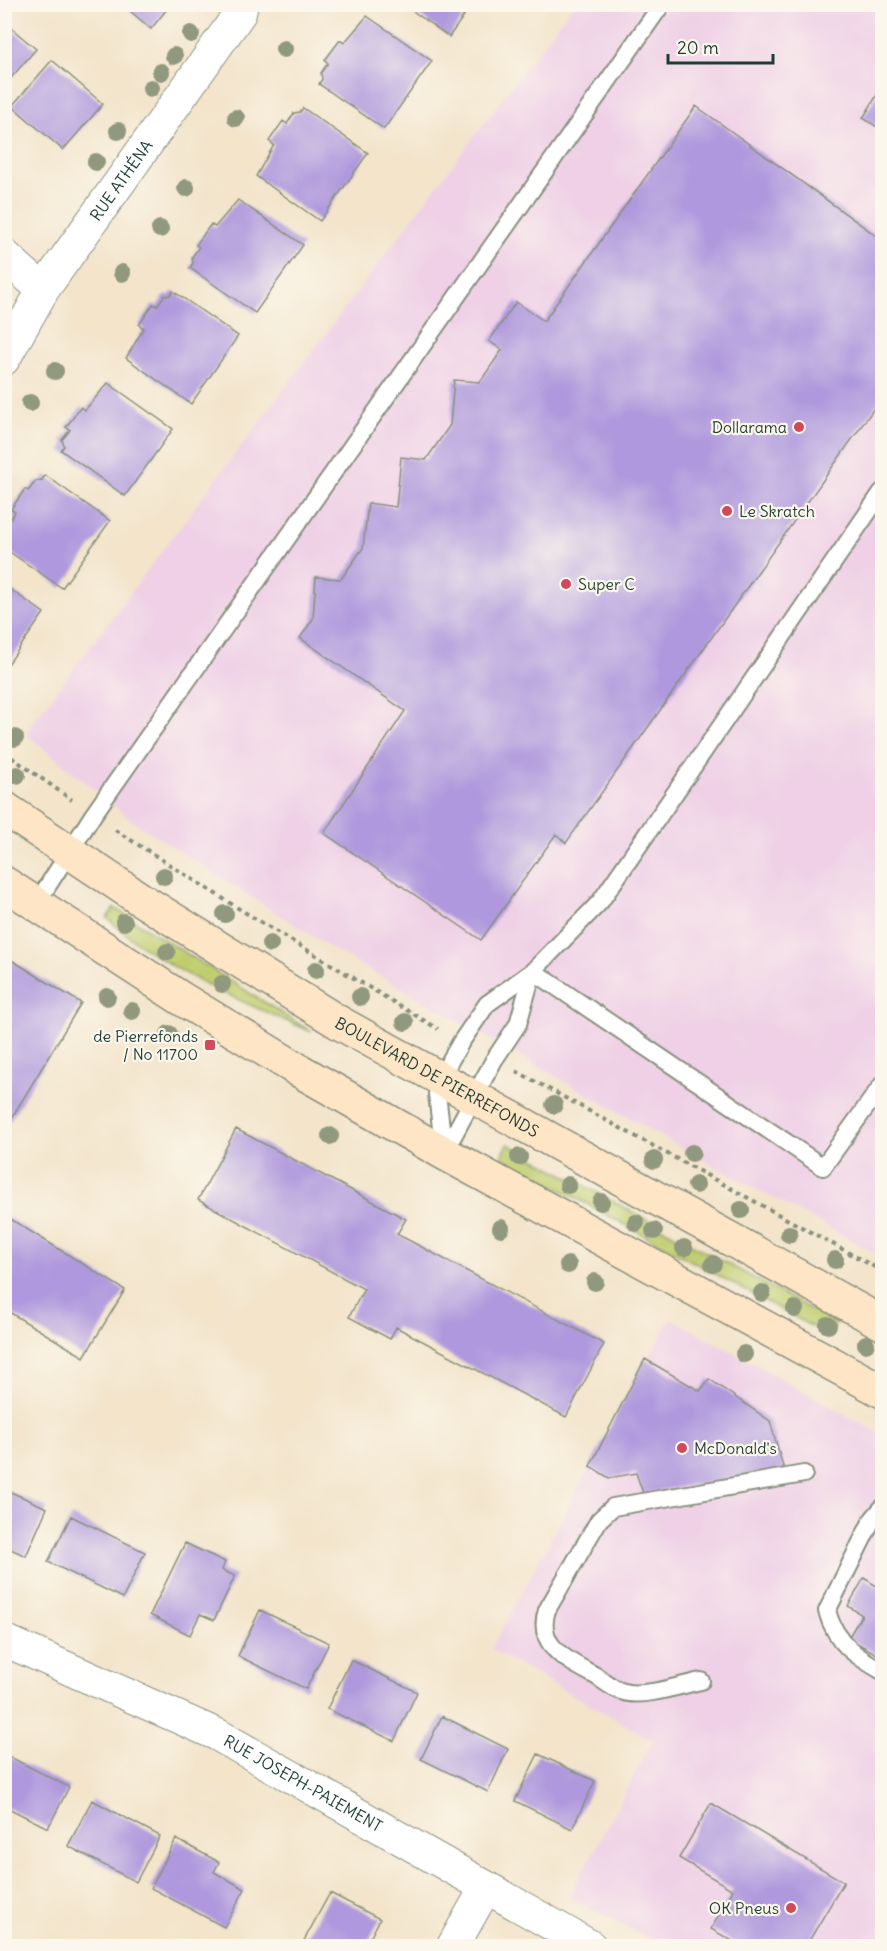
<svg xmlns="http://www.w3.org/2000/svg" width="887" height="1951" font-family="Delius,sans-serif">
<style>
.built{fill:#efd0e6}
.green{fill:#c0cd6e;stroke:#708551;stroke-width:1.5}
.building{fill:#af98dd}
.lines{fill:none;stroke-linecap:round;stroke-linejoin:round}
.service-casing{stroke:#89907f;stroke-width:20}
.minor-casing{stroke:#89907f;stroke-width:34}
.secondary-casing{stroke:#89907f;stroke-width:36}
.path{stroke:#89907f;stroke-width:4;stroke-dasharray:4.5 4.5;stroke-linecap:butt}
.service{stroke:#fff;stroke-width:16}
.minor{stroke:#fff;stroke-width:32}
.secondary{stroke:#fde5c5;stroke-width:33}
.tree{fill:#90987e}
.poi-dot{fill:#d1495b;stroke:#fbf7ec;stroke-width:2}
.labels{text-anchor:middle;stroke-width:4.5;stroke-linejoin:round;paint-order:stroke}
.street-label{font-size:16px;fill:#1f3d34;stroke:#fbf7ec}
.poi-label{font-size:16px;fill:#1f3d34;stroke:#fbf7ec;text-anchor:end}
</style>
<rect width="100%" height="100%" fill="#fbf7ec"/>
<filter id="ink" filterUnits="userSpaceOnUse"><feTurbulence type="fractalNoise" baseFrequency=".0167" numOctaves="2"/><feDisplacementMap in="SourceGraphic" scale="12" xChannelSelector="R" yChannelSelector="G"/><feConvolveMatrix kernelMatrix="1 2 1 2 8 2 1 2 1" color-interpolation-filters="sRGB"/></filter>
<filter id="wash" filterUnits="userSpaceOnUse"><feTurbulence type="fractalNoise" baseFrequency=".008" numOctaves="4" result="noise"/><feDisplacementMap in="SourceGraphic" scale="24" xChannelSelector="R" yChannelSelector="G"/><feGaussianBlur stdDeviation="1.35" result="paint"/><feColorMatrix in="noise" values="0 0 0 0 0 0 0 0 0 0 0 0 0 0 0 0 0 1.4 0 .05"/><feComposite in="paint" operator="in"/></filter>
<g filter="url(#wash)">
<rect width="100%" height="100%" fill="#f3e4ca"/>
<path class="built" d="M573,5H882V1257L685,1150L331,948L131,820L25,733Z
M671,1318L882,1435V1946H664L569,1897L653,1740L491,1649Z"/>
<path class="green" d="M114,908L312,1032C240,1001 165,971 107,918Z
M508,1144L836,1323L829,1336L501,1157Z"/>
<g id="blocks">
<path class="building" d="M122,4H171L151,29Z
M403,4H472L449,37Z
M367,16L432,61L384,129L319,84L322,79L321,73L328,63L325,60L340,40L344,43Z
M4,22L36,49L4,86Z
M52,60L103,104L63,150L12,106Z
M882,87V130L863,118Z
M696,106L882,240V397L566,843L556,834L481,940L324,833L405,711L300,638L313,619L316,577L341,579L363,548L368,503L396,507L401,457L426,460L450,425L454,380L480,382L502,350L489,341L516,302L544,321Z
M303,108L368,153L320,221L256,176L274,145L269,141L283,121L287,124L294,113L300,112Z
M238,200L303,245L255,313L190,268L193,263L192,257L199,247L196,245L211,224L215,227Z
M173,291L238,336L191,404L126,358L144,328L139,325L153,304L157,306L164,296L170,295Z
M108,383L173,429L125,496L61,450L64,446L62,440L70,430L66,427L81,407L85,410Z
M45,475L110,521L62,588L4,548L7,530L5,528L15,512L11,509L25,489L28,491L36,481L42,480Z
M4,585L44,613L4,670Z
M5,956L81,1003L5,1129Z
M236,1129L406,1219L397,1234L604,1344L566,1417L396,1327L390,1339L349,1317L364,1289L198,1200Z
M4,1215L125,1290L84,1357L4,1309Z
M645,1359L700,1391L709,1379L770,1421L784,1470L643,1493L636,1473L609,1478L590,1466Z
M4,1489L47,1508L26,1556L4,1546Z
M71,1516L145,1552L123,1598L48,1562Z
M185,1543L225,1562L222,1570L235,1576L214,1620L200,1614L190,1635L150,1615Z
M864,1578L878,1587L882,1579V1657L848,1638L862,1615L848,1606Z
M260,1610L329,1643L306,1689L238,1656Z
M351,1660L417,1692L394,1741L327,1709Z
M442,1716L508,1749L488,1792L421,1759Z
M4,1754L69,1787L48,1828L4,1806Z
M538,1754L595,1781L572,1829L515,1801Z
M92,1800L160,1836L136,1882L68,1846Z
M711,1803L844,1882L806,1946H741L711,1929L733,1890L679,1858Z
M176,1839L219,1862L214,1872L245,1889L224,1927L151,1888Z
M330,1893L380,1919L366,1946H301Z"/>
</g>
</g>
<g filter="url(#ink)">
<use href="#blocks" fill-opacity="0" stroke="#89907f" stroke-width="1.5"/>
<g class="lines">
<g class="service-casing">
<path id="service" d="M36,904L93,815L662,4
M533,971L823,1167L882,1085
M444,1153L437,1094L439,1080L461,1042L487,1004L533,971L600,902L882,492
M444,1153L494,1060L518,1024L533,971
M882,1508L872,1520L827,1611C836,1643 854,1655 882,1671
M701,1681C682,1685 642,1698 624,1692C614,1690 604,1681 596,1676C569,1661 535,1647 547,1610L599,1520L613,1507L804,1474"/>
</g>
<g class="minor-casing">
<g id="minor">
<path d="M4,255L43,290"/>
<path id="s1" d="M4,359L43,290L240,13L242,4"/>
<path id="s2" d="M4,1640L218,1735L590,1946"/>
<path d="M453,1946L486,1887"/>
</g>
</g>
<g class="secondary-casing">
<g id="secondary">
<path id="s3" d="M4,808L140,899L338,1022L882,1323"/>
<path d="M4,883L182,999L295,1068L444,1153L882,1391"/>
</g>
</g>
<path class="path" d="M4,752L72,800
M115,830L241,910L438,1029
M516,1071L882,1271"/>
<use href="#service" class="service"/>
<use href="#minor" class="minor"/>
<use href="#secondary" class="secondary"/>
</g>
<g class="tree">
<circle cx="191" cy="34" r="9"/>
<circle cx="284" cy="49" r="9"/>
<circle cx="174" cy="56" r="9"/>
<circle cx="161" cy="72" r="9"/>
<circle cx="151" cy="88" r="9"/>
<circle cx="236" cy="118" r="9"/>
<circle cx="118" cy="131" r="9"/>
<circle cx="96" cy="162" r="9"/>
<circle cx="186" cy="188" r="9"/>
<circle cx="160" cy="229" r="9"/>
<circle cx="122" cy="273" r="9"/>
<circle cx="55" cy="371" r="9"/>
<circle cx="30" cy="403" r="9"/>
<circle cx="15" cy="738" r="9"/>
<circle cx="17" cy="775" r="9"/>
<circle cx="164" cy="876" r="9"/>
<circle cx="225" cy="914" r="9"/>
<circle cx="124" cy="922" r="9"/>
<circle cx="270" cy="944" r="9"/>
<circle cx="167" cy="952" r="9"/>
<circle cx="316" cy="970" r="9"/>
<circle cx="222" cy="984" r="9"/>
<circle cx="107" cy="997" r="9"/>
<circle cx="360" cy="997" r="9"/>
<circle cx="132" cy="1011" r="9"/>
<circle cx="405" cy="1022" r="9"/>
<circle cx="169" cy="1034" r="9"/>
<circle cx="554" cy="1105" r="9"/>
<circle cx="330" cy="1136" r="9"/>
<circle cx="692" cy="1153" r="9"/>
<circle cx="519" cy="1157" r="9"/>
<circle cx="654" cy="1160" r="9"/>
<circle cx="568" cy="1185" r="9"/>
<circle cx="696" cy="1185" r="9"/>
<circle cx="601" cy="1202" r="9"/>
<circle cx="741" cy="1210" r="9"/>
<circle cx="636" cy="1223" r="9"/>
<circle cx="501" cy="1228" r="9"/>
<circle cx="654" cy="1231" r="9"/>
<circle cx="789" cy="1234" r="9"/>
<circle cx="684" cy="1248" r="9"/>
<circle cx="835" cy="1260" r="9"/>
<circle cx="713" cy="1264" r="9"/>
<circle cx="568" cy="1265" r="9"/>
<circle cx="595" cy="1282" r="9"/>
<circle cx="762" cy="1293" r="9"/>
<circle cx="795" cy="1309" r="9"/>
<circle cx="828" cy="1325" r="9"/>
<circle cx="866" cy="1344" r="9"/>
<circle cx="744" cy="1354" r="9"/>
</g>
</g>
<g class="poi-dot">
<circle cx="799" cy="427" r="6"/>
<circle cx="727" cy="511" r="6"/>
<circle cx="566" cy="584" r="6"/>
<rect x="204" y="1039" width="12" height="12" rx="3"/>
<circle cx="682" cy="1448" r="6"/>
<circle cx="791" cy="1908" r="6"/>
</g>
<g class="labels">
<g class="street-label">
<text dy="6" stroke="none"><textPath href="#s1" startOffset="214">RUE ATHÉNA</textPath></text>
<text dy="6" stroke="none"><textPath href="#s3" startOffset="510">BOULEVARD DE PIERREFONDS</textPath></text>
<text dy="6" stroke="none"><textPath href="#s2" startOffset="332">RUE JOSEPH-PAIEMENT</textPath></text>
</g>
<g class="poi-label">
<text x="787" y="433">Dollarama</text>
<text x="739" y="517" text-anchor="start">Le Skratch</text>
<text x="578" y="590" text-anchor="start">Super C</text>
<text x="198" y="1042">de Pierrefonds<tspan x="198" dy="18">/ No 11700</tspan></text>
<text x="694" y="1454" text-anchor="start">McDonald's</text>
<text x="779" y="1914">OK Pneus</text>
</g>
</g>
<rect width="887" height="1951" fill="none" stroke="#fbf7ec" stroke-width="24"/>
<path d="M668 54v9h105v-9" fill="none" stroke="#1f3d34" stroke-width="3"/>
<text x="677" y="54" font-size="18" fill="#1f3d34" stroke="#fbf7ec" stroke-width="4.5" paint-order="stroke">20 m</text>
</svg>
